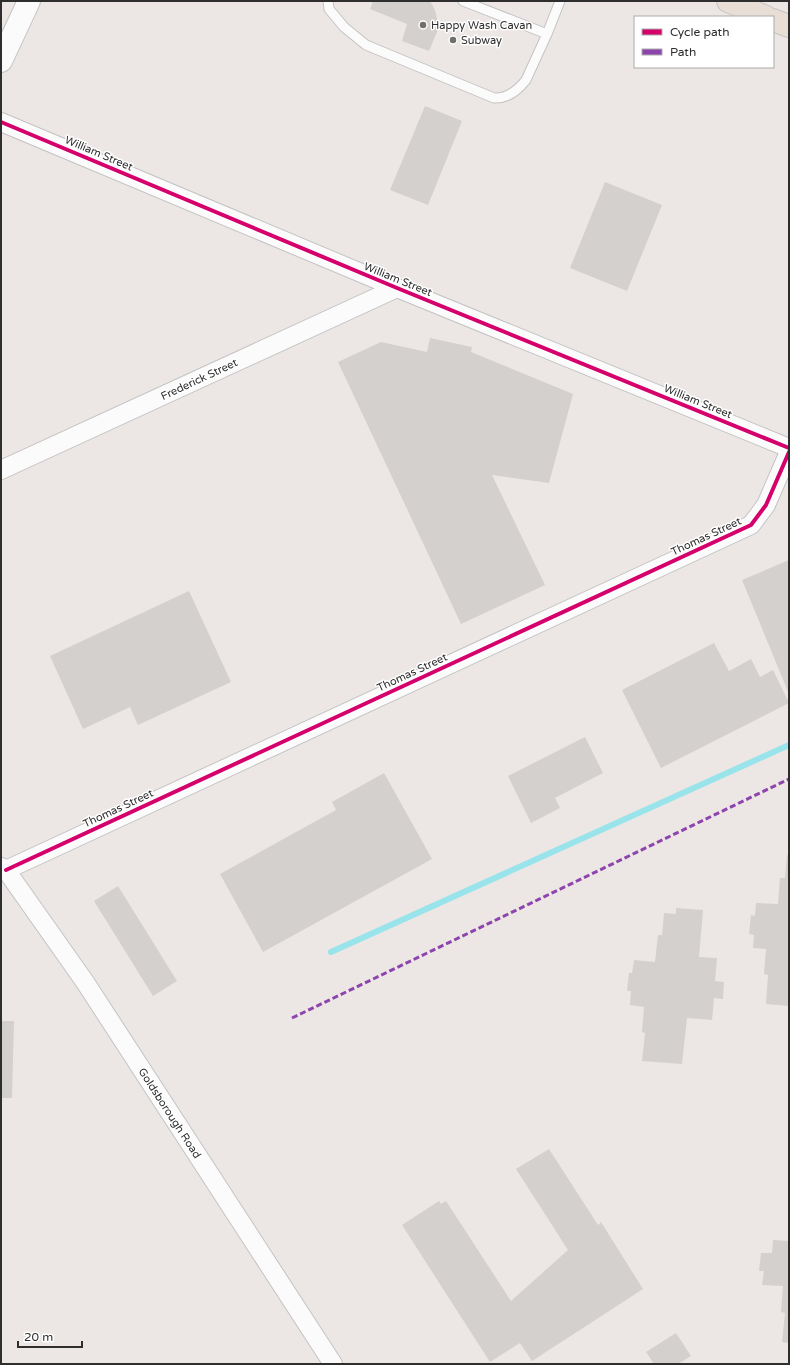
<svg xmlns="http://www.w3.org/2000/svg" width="790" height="1365" font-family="'Varela Round',sans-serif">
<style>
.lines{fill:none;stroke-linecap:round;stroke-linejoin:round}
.stream{stroke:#99e4eb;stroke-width:6}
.building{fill:#d3d0cd}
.service-casing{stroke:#c4c3c3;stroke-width:11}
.minor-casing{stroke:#c4c3c3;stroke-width:20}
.tertiary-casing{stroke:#c4c3c3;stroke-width:24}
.trunk-casing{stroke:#c6c4c4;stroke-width:24}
.service{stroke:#fcfbfb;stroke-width:9}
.minor{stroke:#fcfbfb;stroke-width:18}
.tertiary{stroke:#fcfbfb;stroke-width:22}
.trunk{stroke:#e8ded6;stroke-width:22}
.quiet{stroke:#8e44ad;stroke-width:3;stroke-dasharray:6 3;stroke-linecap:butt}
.cycleway-casing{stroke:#fff;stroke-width:6}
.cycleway{stroke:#d6006c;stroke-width:4}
.poi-dot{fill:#706f6e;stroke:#fff;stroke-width:1.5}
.labels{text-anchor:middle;stroke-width:3;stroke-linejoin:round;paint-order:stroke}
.poi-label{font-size:11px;fill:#2e2e2e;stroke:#fff;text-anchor:start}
.street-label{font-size:11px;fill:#2e2e2e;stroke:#fff}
</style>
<rect width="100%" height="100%" fill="#ece7e4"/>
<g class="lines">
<path class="stream" d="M331,952L789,745"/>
</g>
<path class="building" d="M373,1H430L435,10L439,27L429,51L402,41L407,24L370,9Z
M425,106L462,121L428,205L390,190Z
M605,182L662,205L627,291L570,268Z
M430,338L472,347L471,352L573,394L549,483L492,475L545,585L461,624L338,362L381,342L427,352Z
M789,560V694L742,580Z
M189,591L231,682L138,725L130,707L83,729L50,656Z
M714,643L729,671L751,659L760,677L773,670L789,703L661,768L622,690Z
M585,737L603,773L555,798L560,808L531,823L508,776Z
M384,773L432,859L263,952L220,874L336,810L332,802Z
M787,855L789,856V1006L766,1004L768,975L764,974L766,949L753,948L754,935L749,934L751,915L755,916L756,903L778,904L780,878H785Z
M118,886L177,981L153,996L94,901Z
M676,908L703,910L699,957L717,958L715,981L724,982L723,999L714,998L712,1020L687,1018L682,1064L642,1061L645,1033L642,1032L644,1007L630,1005L631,991H627L629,973H632L634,960L655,962L658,935H662L664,913L676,914Z
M1,1021H14L12,1098H1Z
M549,1149L598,1225L601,1222L643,1289L532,1361L520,1343L490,1362L402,1225L439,1201L441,1204L446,1201L511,1301L568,1250L516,1169Z
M773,1240L789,1241V1343L782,1342L785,1313L781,1312L783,1286L762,1285L764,1271H759L761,1253H772Z
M676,1333L691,1356L678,1364H654L646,1352Z"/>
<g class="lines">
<g class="service-casing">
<path id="service" d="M328,1L329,9L344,27L366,45L494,98C508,99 518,90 526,80L547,34
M463,1L547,34L560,1"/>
</g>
<g class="minor-casing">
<path id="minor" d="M1,122L397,288L789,448
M1,470L397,288
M1,867L6,870L85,982L333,1364
M6,870L751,525L766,505L789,452"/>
</g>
<g class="tertiary-casing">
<path id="tertiary" d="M1,61L29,1"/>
</g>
<g class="trunk-casing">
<path id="trunk" d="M728,1L766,17
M773,20L789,26"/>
</g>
<use href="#service" class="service"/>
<use href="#minor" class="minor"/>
<use href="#tertiary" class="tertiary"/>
<use href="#trunk" class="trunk"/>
<path class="quiet" d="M292,1018L789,779"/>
<g class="cycleway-casing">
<path id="cycleway" d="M1,122L397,288L789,448
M6,870L751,525L766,505L789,452"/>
</g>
<use href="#cycleway" class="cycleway"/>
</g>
<g class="poi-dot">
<circle cx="423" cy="25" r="4"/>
<circle cx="453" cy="40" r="4"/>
</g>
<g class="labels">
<g class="poi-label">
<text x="431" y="29">Happy Wash Cavan</text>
<text x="461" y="44">Subway</text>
</g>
<g class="street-label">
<text transform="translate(99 153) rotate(23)" y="4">William Street</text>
<text transform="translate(398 279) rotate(22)" y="4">William Street</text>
<text transform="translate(199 379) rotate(-25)" y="4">Frederick Street</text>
<text transform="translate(698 401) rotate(22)" y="4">William Street</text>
<text transform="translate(706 536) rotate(-25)" y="4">Thomas Street</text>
<text transform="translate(412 672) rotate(-25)" y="4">Thomas Street</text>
<text transform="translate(118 808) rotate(-25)" y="4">Thomas Street</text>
<text transform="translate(170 1113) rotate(57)" y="4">Goldsborough Road</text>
</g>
</g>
<rect width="790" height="1365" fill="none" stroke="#2e2e2e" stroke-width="4"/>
<rect x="634" y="16" width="140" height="52" fill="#ffffff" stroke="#ababab"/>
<rect x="642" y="29" width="20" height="6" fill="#d6006c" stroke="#ababab"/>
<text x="670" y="36" font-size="12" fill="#2e2e2e">Cycle path</text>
<rect x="642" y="49" width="20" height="6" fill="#8e44ad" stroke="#ababab"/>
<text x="670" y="56" font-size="12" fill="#2e2e2e">Path</text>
<path d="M18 1341v6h64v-6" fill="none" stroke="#2e2e2e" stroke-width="2"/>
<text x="24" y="1341" font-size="12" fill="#2e2e2e" stroke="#ffffff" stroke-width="3" paint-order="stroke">20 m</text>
</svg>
